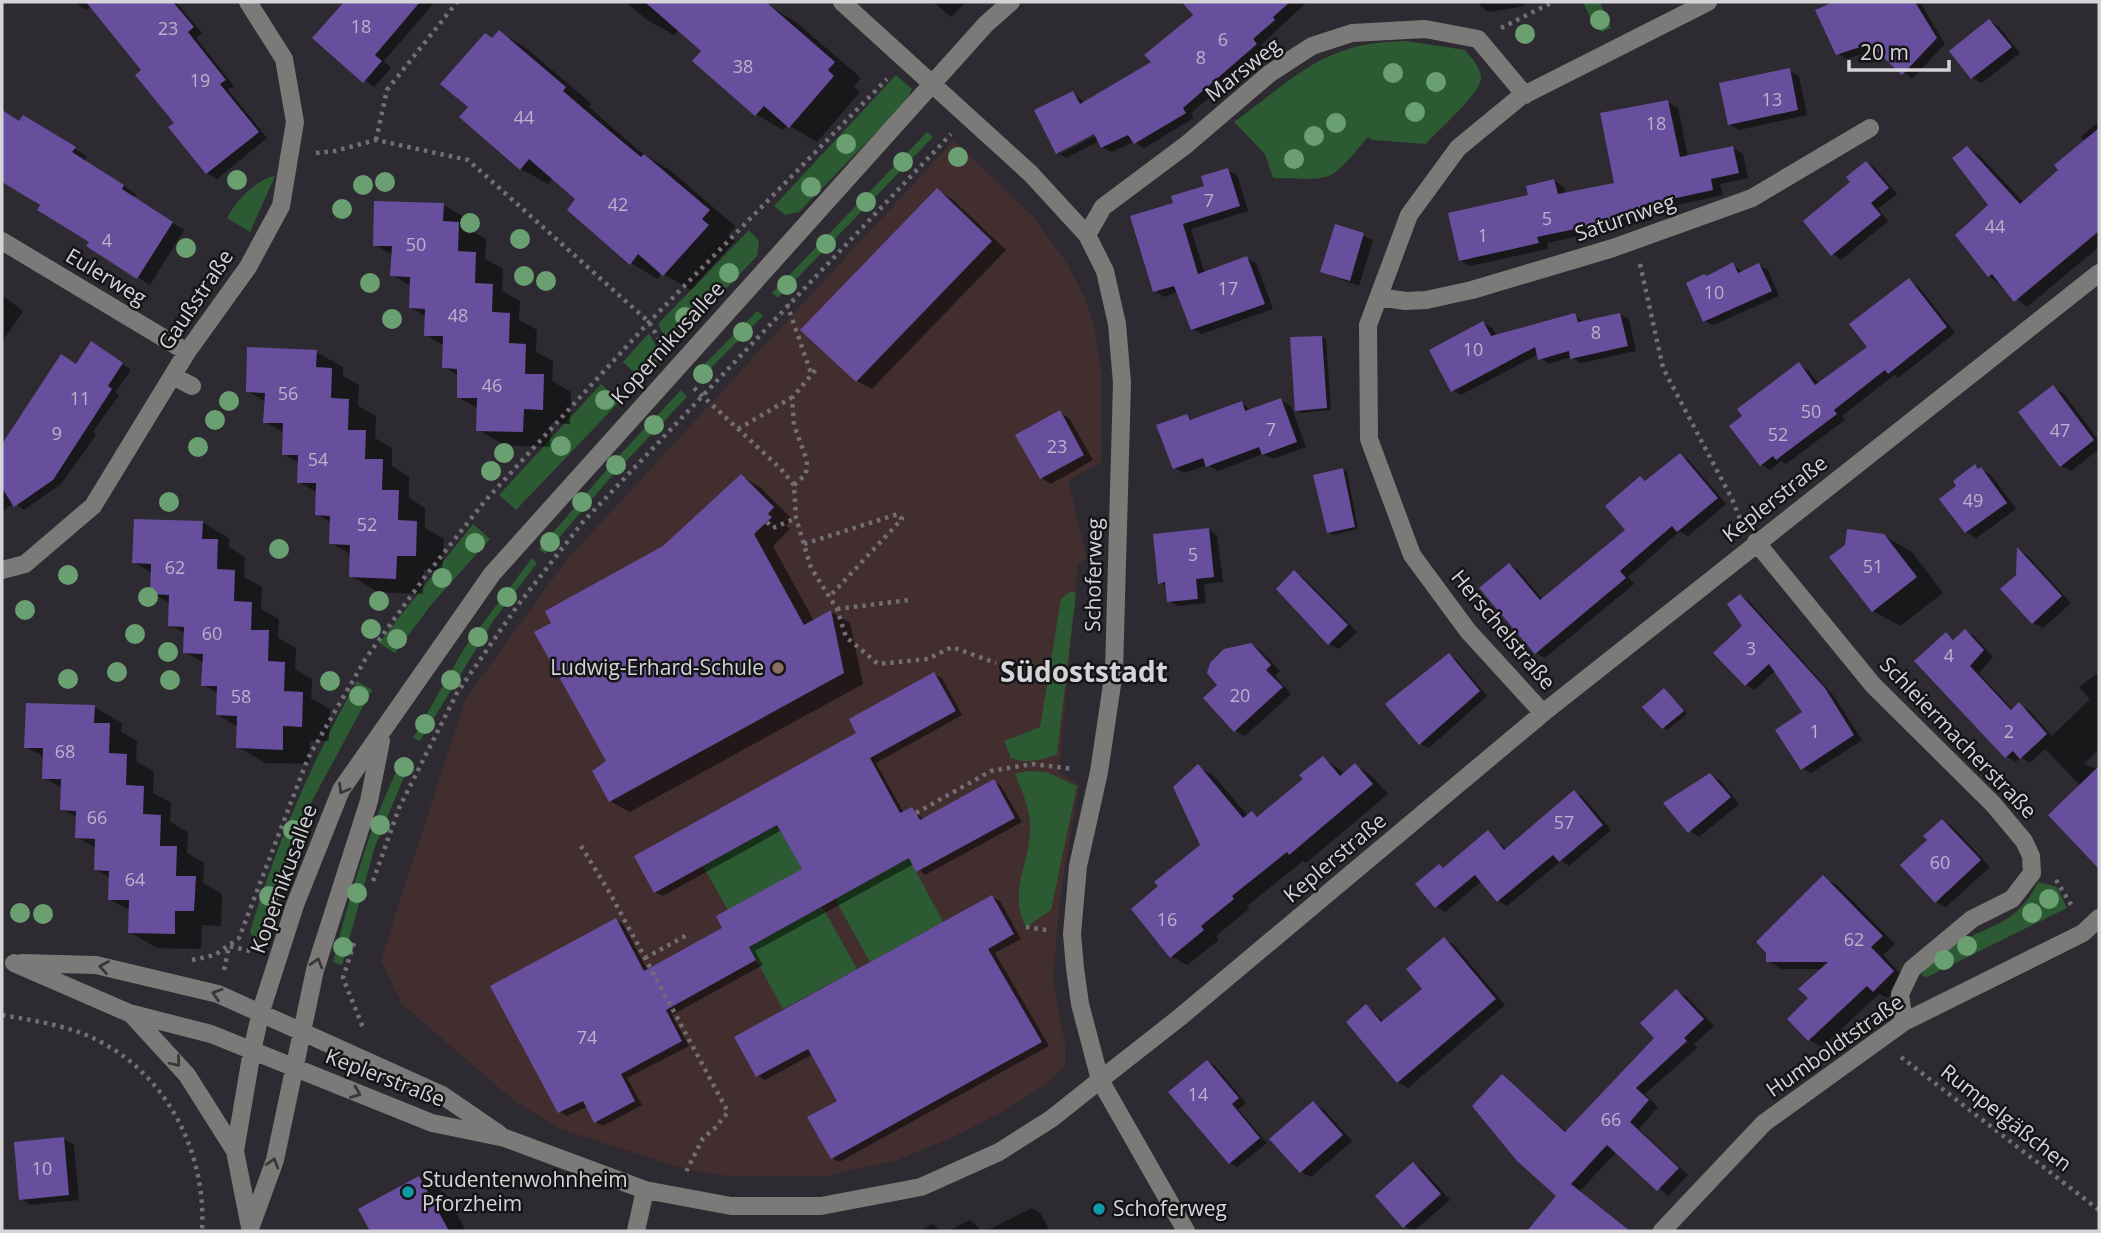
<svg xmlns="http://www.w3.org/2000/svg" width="2101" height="1233" font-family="'Open Sans',sans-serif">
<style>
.education{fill:#422e2f}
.green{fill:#2c5a32}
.shadow{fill:#0007;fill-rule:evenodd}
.building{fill:#684f9d}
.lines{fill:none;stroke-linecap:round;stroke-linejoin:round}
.path{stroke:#716f75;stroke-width:4.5;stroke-dasharray:3.5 5;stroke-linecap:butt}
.minor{stroke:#7c7a78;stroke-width:18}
.tree{fill:#6aa071}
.oneway{stroke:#393839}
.education-dot{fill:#8d6e63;stroke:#151417;stroke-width:2.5}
.culture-dot{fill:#0f9aa8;stroke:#151417;stroke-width:2.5}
.labels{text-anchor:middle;stroke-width:5;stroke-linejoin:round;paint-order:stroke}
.number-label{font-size:18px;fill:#bab3c9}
.street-label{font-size:21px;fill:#d5d4d8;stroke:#151417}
.poi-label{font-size:21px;fill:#d5d4d8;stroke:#151417;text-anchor:start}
.district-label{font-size:28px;font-weight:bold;fill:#d5d4d8;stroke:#151417}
</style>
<rect width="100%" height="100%" fill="#2d2b31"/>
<path class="education" d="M954,140L1035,219L1068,265L1086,300L1095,331L1101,371V462L1068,481L1087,558L1078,564L1059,772L1079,785L1060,896L1053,980L1065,1044V1064L1049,1082L1004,1111L949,1139L898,1160L826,1176H728L684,1169L560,1129L512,1099L401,1003L381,960L465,700L564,563Z"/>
<path class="green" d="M1583,2H1600L1611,28L1602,32L1594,26Z
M1406,41L1465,50C1471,58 1482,68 1481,79C1480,94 1437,131 1426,144L1373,140L1368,137C1327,185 1336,179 1273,178L1265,154L1234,122C1297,77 1322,42 1406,41Z
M896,75L912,89L905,103L799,212L785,215L774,206Z
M927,132L933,137L778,298L772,293Z
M275,176L250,232L227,218C236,201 256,179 275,176Z
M749,230L759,241L757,256L670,348L658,324Z
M757,311L763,316L697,382L693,376Z
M649,333L662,357L641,379L623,362Z
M601,384L620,401L516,510L499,495Z
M681,390L687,397L610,478L545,554L539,549L615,460Z
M473,524L490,539L431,605L395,653L379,643Z
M532,558L537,563L493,621L420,741L413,738L465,647Z
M1071,591L1076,593L1057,754C1044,760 1025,764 1011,758L1004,741L1040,727L1061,599Z
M357,681L372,690L306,812L263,942L254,939L250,932C277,841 311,764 357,681Z
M403,758L410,763L375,846L342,965L333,962C351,892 370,823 403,758Z
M1028,771L1047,772L1077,786L1051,910L1026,927C1007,891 1031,863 1030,826C1030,808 1022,791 1015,774Z
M777,825L802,869L728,910L703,866Z
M909,858L943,922L870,962L835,899Z
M2038,882L2057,887L2067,908L1927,977L1922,976C1929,947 1990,932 2011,916C2023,907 2032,895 2038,882Z
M822,906L857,969L783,1009L749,947Z"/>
<path class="shadow" d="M74,2H176L202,33L196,38L234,86L228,90L267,138L217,179L207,173L170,127L176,123L144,71L91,6L86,10Z
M346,2H435L384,61L391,68L374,87L314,38Z
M626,2H763L797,23L861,78L854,87L860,92L817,142L788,125L783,130L756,114L703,51L679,29L674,35L647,20Z
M933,2H966L951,17Z
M1207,2H1307L1261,45L1265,50L1191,113L1194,118L1144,148L1134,142L1111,152L1102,147L1099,141L1066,158L1057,152L1073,93L1085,103L1153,62L1147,55ZM1101,129L1103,132L1060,154V150Z
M1479,2H1524L1525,6L1489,12L1480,6Z
M1837,2H1920L1945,44L1912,79L1877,49L1847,59L1838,54L1818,11Z
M1989,21L1999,27L2020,53L1982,83L1972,78Z
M499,32L526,48L592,104L589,107L639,151L671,171L736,227L728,235L735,241L691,290L662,273L658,279L631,263L578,199L553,178L548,184L521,169L470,107L493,39Z
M1789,70L1799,76L1807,115L1739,130L1729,124Z
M1668,102L1678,108L1688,157L1733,148L1743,154L1748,178L1720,184L1723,195L1650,211L1652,220L1547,243L1548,249L1470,266L1460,260L1530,197L1554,181L1564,187L1566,194L1616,184Z
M2,111L20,123L24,118L87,156L84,161L136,194L133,198L184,230L150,285L88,246L91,241L2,180Z
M2098,122L2099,247L2027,307L1989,276L1990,205L1967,148L1979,155L2024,203L2061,170L2085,142L2081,137Z
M1867,163L1875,168L1897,194L1878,209L1888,221L1841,260L1833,254L1852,182Z
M1228,170L1237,175L1248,211L1191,229L1205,274L1247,258L1256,263L1273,309L1202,334L1193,329L1178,292L1164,297L1155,291L1176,204Z
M937,190L952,199L1006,250L872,389L857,381Z
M443,205L470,220V230L486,239L485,259L503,269L502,291L520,301L519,320L537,330L536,352L553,361L552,381L571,392L570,424L551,423L550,447L505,445L478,430L479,409L458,397L459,376L444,367L445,346L426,335V317L410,307L411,286L392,275L393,255L375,245Z
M1336,226L1373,240L1359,286L1322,272Z
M1733,264L1743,273L1759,265L1768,270L1779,296L1713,325L1705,321L1707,278Z
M1909,281L1918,286L1955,333L1898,378L1894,375L1842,416L1845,420L1786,464L1781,461L1770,470L1761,464L1799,365L1808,370L1819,384L1869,347Z
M2,295L23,311L2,342Z
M1620,314L1629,319L1636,351L1581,363L1571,357L1549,364L1537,355L1461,395L1452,390L1483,323L1492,328L1497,336L1574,315L1584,322Z
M1321,337L1326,340L1331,410L1301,413L1297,410Z
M100,348L131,370L115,392L119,395L93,432L96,435L61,484L24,510L14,503L2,512V446L62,356L77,365Z
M316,352L343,367V376L359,385L358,406L376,416L375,438L392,448V466L409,477V498L425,508V528L444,539L442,571L424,570L423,594L378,592L351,576L352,555L331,543L332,523L317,514L318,493L299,482V463L283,454L284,433L265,422L266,402L248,391Z
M2053,388L2063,393L2099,441V449L2071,471L2061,466Z
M1281,400L1291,406L1306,447L1273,459L1263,454L1218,471L1207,465L1184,473L1175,468L1186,416L1194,420L1242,403L1252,411Z
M1059,412L1069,418L1093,460L1051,484L1041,478Z
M1680,455L1689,460L1726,504L1688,536L1680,531L1628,577L1634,584L1545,658L1536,653L1509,565L1518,570L1543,600L1628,530L1641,478L1647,482Z
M1975,466L1991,475L2016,509L1976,538L1966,532L1942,499L1959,486Z
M1343,470L1347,472L1358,529L1333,535L1329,532Z
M741,476L760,487L792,519L786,526L790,529L773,546L814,621L831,612L850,623L863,684L630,812L610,801L609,762L664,547Z
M202,522L229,538V547L245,557L244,577L262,587L261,609L279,619L278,638L296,648L295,669L312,679L311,698L330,709L329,741H310L309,764L265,763L238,747V727L217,714L218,693L203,685L204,663L185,652L186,634L170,625L171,604L152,593V573L134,562Z
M1209,530L1217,535L1223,582L1204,584L1206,603L1178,606L1169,601L1167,587L1160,582Z
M1884,536L1912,552L1943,593L1900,626L1873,611L1847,545Z
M2019,550L2027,555L2071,603L2043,628L2033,623L2017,576Z
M1294,572L1304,578L1357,632L1339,649L1329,644Z
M1740,596L1749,601L1833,695L1862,740L1811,773L1802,768L1805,713L1775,671L1755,690L1746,685Z
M1965,631L1975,637L1993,657L1979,673L2013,710L2019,704L2029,710L2052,736L2090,699L2079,687L2099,672V749L2084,764L2099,770V863L2090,857L2081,786L2045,749L2030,763L2021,757L2016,762L2006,756L1946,634L1955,640Z
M1251,645L1261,651L1280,671L1275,676L1291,694L1245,736L1236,731L1205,698Z
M1449,655L1457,660L1487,696L1429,748L1420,744Z
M934,674L942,678L962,715L876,763L904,813L912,809L924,820L994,781L1001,786L1022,822L925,875L914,864L755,951L763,965L672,1015L689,1046L627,1078L642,1105L603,1126L596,1122L587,1107L567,1116L560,1112L616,920L623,924L648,971L725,929L804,869L782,830L663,896L655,892Z
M1664,690L1687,714L1667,730L1663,728Z
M94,707L122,723L121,732L137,741L136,761L154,772L153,793L171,803L170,822L188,832L187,853L204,863L203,883L222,894L221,926L202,925L201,949L157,948L130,932L131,911L109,899L110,878L95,869L96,848L77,837L78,818L62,809V788L44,778V757L26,747Z
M1323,758L1345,774L1355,765L1371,775L1388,794L1306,863L1303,861L1247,906L1249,909L1216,936L1219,940L1187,965L1171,956L1202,845L1198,767L1214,776L1248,816L1252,813L1259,817L1305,779Z
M1710,775L1720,780L1739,804L1699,837L1690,831Z
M1574,792L1583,797L1611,830L1569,866L1561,861L1507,906L1498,901L1482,881L1445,912L1436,906L1444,869L1488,833L1507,850Z
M1942,821L1952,826L1990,867L1946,907L1936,902L1902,865L1929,840Z
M1823,878L1837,885L1895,944L1883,955L1906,980L1887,998L1879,994L1822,1047L1809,1040L1811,999L1823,969H1782L1768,961V952Z
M992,897L1000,901L1021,939L995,953L1049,1046L839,1162L832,1158L839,1102L813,1054L765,1080L758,1076Z
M1444,939L1454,945L1505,1005L1408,1088L1398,1082L1348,1022L1367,1006L1384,1022L1425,989Z
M1676,991L1687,997L1714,1026L1694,1044L1697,1048L1645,1094L1658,1107L1639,1129L1688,1175L1668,1196L1617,1151L1580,1191L1630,1231H1529L1558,1195L1503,1076L1567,1132L1656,1038Z
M1208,1062L1215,1066L1246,1103L1238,1109L1267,1143L1237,1167L1230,1163Z
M1313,1103L1323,1109L1352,1141L1311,1177L1301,1172Z
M64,1139L74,1145L79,1200L30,1205L21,1199Z
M1413,1164L1423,1170L1450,1200L1414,1231L1404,1226Z
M419,1178L446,1194L466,1231H372L360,1210Z
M1032,1208L1040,1213L1050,1231H986Z
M970,1220L982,1231H949Z
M932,1224L941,1231H920Z"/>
<path class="building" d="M86,2H173L194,27L188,32L226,80L220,84L259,132L206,174L168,127L174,123L135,75L141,70Z
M344,2H420L375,55L382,61L363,83L312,38Z
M645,2H766L835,62L828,70L834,76L789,128L764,106L755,116L692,61L701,51Z
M1182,2H1290L1273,17L1275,20L1253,39L1257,44L1183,108L1186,113L1134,144L1128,135L1101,148L1094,134L1056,154L1034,110L1073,91L1080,104L1151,62L1144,55L1193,15Z
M1833,2H1915L1937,38L1902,75L1869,44L1836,55L1815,10Z
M1989,19L2012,47L1971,79L1949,51Z
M499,30L566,87L563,91L612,133L641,157L644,154L710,210L702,219L709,225L663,276L638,254L630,265L567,210L575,199L529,159L520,170L459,117L468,107L440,84L485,33L492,38Z
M1790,68L1798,110L1728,125L1719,83Z
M1668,100L1680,157L1733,146L1739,173L1711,179L1713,190L1640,206L1642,215L1537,237L1539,243L1459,261L1448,213L1528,195L1526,186L1554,179L1558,194L1614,183L1600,113Z
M2,110L19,121L23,115L76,147L72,152L124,185L122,189L173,222L137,279L86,246L89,242L37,210L40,205L2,182Z
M2099,128V231L2014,302L1992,274L1988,277L1955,235L1988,205L1952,158L1967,146L2020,204L2058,170L2054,165Z
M1866,161L1889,188L1871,203L1881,215L1831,256L1803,221L1850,182L1846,177Z
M1228,168L1240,206L1183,224L1198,274L1247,256L1265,304L1191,330L1174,286L1153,292L1130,216L1173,203L1171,196L1204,186L1201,176Z
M937,188L992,241L856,382L800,330Z
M374,201L444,203L443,221L459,222L458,251L476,252L475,283L493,284L492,312L510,313L509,343L526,344L525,374H544L543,410L524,409L523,432L476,431L477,398H457V369L442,368L443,336H424L425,309L409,308L410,277L390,276L392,246H373Z
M1335,224L1364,233L1350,281L1320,272Z
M1733,262L1738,273L1759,263L1772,291L1703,322L1686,283L1704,274L1707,276Z
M1909,278L1947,327L1888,374L1885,370L1834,410L1837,414L1776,460L1773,456L1760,466L1729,426L1742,416L1737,409L1799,362L1815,385L1867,347L1849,324Z
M1575,313L1578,322L1620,313L1628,346L1570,359L1569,351L1538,360L1535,347L1451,392L1429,350L1483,321L1491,336Z
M1322,336L1327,408L1295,411L1290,337Z
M91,341L123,363L108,386L112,389L53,480L14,507L2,488V444L61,354L76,364Z
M247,347L317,350L316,367L332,368L331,398L349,399L348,430H366L365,459H383L382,490H399L398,520L417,521L416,556H397L396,579L349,577L350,545L329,544L330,516L315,515L316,483H297L298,455H282L283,423H263L265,393L246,392Z
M2053,385L2094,440L2060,467L2018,412Z
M1281,398L1297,442L1262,455L1259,447L1206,467L1203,458L1173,469L1156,425L1187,414L1190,420L1242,401L1245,411Z
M1060,410L1084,455L1040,479L1015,435Z
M1680,453L1718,498L1677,532L1672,526L1620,571L1626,578L1535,654L1479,588L1509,563L1540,600L1625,530L1605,506L1640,476L1645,481Z
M1975,464L1978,469L1981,467L2007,503L1965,533L1939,499L1956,486L1953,481Z
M1343,468L1355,527L1327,533L1313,475Z
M741,474L774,507L768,514L772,517L754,534L804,625L831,610L844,673L609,802L592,771L606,761L534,632L551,623L545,611L663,546Z
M134,519L203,521L202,539H218L217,569L235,570L234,601L252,602L251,630H269L268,661L285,662L284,691L303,692L302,727L283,726V750L236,748L237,716L216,715L217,686H201L203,654L183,653L184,627L168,626L169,595L150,594L151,564L132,563Z
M1209,528L1214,577L1196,579L1198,599L1167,602L1165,582L1158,584L1153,534Z
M1847,529L1884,534L1917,577L1872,612L1829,557L1845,545Z
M2017,547L2062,596L2032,624L2000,589L2016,575Z
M1294,570L1348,625L1328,645L1276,589Z
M1740,594L1825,688L1854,735L1801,770L1775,730L1802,712L1769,664L1745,686L1713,653L1742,626L1727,604Z
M1965,629L1984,650L1970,666L2011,710L2019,702L2047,734L2020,759L2013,751L2005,758L1914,661L1946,632L1953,640Z
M1251,643L1271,665L1266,670L1283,687L1234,732L1203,698L1217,685L1207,673L1210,663L1224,649Z
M1449,653L1480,691L1419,745L1385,704Z
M934,672L956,711L870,758L900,813L912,807L920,820L994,779L1015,818L916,872L909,858L749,947L756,960L666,1010L682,1041L621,1074L635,1101L594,1123L583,1101L558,1113L490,986L616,918L644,971L722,928L716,916L802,869L777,825L654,893L634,856L856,733L849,719Z
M1664,688L1684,711L1662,729L1642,707Z
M26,703L95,705L94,723H110L109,753L127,754L126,785L144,786L143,814L161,815L160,846H177L176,876H196L194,911H175V934L128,933L129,900H108L109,871L94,870L95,839L75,838L76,811L60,810L61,779H42L43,748H24Z
M1323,756L1340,776L1355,763L1373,784L1289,855L1287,852L1232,896L1234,899L1201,926L1204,930L1170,958L1131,909L1158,886L1154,882L1200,845L1173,787L1198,764L1243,818L1252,811L1257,817L1303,779L1299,775Z
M2099,766V869L2048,815Z
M1710,773L1731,797L1688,833L1663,803Z
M1574,790L1603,825L1559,862L1553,855L1497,902L1475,875L1435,908L1415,884L1439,864L1443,868L1488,830L1504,850Z
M1942,819L1981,860L1935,903L1900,865L1927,840L1923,836Z
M1823,875L1883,936L1871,947L1894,971L1873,992L1867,986L1808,1041L1787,1019L1808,998L1798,989L1828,962H1766V953L1756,942Z
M992,895L1014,934L988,949L1042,1042L831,1159L807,1117L837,1101L808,1049L756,1077L734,1037Z
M1444,937L1496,999L1397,1083L1346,1022L1366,1004L1381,1022L1422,989L1406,969Z
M1676,989L1704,1019L1684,1038L1687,1041L1636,1088L1649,1100L1630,1122L1679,1168L1657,1191L1607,1145L1571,1184L1630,1231H1527L1556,1196L1517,1161L1472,1106L1502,1074L1565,1132L1654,1038L1640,1023Z
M1207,1060L1239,1098L1232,1104L1260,1138L1229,1164L1168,1092Z
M1313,1101L1343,1135L1300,1173L1269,1139Z
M64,1137L69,1195L19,1200L14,1142Z
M1413,1162L1441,1194L1403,1228L1375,1196Z
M419,1176L449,1231H370L358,1209Z"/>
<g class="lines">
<path class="path" d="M1501,28L1553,2
M376,140L387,90L457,2
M316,153L335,151L376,140L468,160L649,322L664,348
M1640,264L1663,368L1732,499L1742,524
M787,304L811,373
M694,388L781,469L794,485L796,518L811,568L837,609L846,637L878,664L928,659L952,647L996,663
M738,429L791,398
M794,485L806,474L807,461L794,425L792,398L818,367
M767,522L773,528L796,518
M804,544L898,514L902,519L830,596
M837,609L909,600
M916,813L991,771L1032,764L1074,769
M581,846L611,895L728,1112L715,1128L703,1138L685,1174
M2056,880L2073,908
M373,881L399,808L457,693L518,605L582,523L951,134
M1026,927L1047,930
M354,943L343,978L364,1030
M645,958L689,934
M192,960L215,955L239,938L308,758L366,658L424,578L485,501L649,322L887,79
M224,970L229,946L254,952
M2,1015C30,1020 59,1024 86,1035C163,1067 207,1149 202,1231
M1901,1057L2099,1210"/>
<path class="minor" d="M842,2L1031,174L1087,235L1105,271L1117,324L1122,383L1114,671L1099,772L1078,866L1072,934L1075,968L1080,1004L1100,1080L1186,1231
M1087,235L1103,207L1186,145L1269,74L1312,46L1352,33L1425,29L1478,39L1525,95
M2,241L187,352
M1379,297L1405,301L1426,300L1472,290L1613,248L1752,198L1870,128
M173,376L192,386
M1756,542L1873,685L1993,804L2024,841L2031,856L2032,873L2012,899L1972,919L1912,969L1900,994L1904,1022
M2,570L25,564L93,506L187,352L248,267L281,206L295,122L284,59L248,2
M1543,713L1468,631L1412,555L1369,439L1368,325L1409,215L1458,148L1520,97L1708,2
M14,963L129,1013L211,1034L432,1123L505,1138L645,1190L731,1206H821L921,1187L999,1152L1051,1119L1100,1080L1179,1018L1543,713L2099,273
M22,963L96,965L218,994L442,1095L499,1134
M132,1015L187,1075L235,1151
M251,1226L275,1160L315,970L369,801L381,741
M250,1227L235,1151L252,1051L261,1011L295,905L341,790L492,574L986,24L1011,2
M636,1231L645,1190
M1662,1231L1764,1123L1904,1022L2083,933L2099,918"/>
</g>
<g class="tree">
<circle cx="1600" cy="20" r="10"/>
<circle cx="1525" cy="34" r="10"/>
<circle cx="1393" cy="73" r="10"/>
<circle cx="1436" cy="82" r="10"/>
<circle cx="1415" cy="112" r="10"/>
<circle cx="1336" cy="123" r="10"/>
<circle cx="1314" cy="136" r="10"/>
<circle cx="846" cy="144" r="10"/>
<circle cx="958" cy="157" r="10"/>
<circle cx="1294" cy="159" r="10"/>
<circle cx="903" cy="162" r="10"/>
<circle cx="237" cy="180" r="10"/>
<circle cx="385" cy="182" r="10"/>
<circle cx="363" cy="185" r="10"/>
<circle cx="811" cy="187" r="10"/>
<circle cx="866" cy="202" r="10"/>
<circle cx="342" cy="209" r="10"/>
<circle cx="470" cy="223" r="10"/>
<circle cx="520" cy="239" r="10"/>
<circle cx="826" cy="244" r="10"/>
<circle cx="186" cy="248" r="10"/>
<circle cx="729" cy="273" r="10"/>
<circle cx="524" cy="276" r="10"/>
<circle cx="546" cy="281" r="10"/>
<circle cx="370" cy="283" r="10"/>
<circle cx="787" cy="285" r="10"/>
<circle cx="685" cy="317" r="10"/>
<circle cx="392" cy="319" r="10"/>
<circle cx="743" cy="332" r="10"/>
<circle cx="703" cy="374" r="10"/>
<circle cx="605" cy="400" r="10"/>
<circle cx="229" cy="401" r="10"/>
<circle cx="215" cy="420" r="10"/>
<circle cx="654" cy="425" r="10"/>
<circle cx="561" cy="446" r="10"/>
<circle cx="198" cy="447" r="10"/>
<circle cx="504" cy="453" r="10"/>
<circle cx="616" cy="465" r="10"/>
<circle cx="491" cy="471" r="10"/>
<circle cx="169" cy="502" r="10"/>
<circle cx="582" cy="502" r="10"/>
<circle cx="550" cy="542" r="10"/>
<circle cx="475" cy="543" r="10"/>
<circle cx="279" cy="549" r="10"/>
<circle cx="68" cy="575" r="10"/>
<circle cx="442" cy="578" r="10"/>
<circle cx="148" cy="597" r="10"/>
<circle cx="507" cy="597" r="10"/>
<circle cx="379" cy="601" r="10"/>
<circle cx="25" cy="610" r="10"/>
<circle cx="371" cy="629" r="10"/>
<circle cx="135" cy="634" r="10"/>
<circle cx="478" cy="637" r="10"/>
<circle cx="397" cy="639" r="10"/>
<circle cx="168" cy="652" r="10"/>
<circle cx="117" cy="672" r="10"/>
<circle cx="68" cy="679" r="10"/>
<circle cx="170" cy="680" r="10"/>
<circle cx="451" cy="680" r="10"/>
<circle cx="330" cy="681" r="10"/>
<circle cx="359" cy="696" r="10"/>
<circle cx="425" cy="724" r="10"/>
<circle cx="404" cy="767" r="10"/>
<circle cx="380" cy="825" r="10"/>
<circle cx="293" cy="830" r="10"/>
<circle cx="357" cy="893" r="10"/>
<circle cx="269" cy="896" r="10"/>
<circle cx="2049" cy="899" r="10"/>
<circle cx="20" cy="913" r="10"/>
<circle cx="2032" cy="913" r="10"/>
<circle cx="43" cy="914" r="10"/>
<circle cx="1967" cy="946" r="10"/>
<circle cx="343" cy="947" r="10"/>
<circle cx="1944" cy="960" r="10"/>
</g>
<defs><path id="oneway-chevron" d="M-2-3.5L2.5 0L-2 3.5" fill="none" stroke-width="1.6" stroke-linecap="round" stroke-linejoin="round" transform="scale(1.75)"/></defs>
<g class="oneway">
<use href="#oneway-chevron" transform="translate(343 789) rotate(120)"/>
<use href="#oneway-chevron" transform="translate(317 963) rotate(-74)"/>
<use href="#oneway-chevron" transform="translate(104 967) rotate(-170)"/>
<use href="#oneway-chevron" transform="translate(217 994) rotate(-162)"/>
<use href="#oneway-chevron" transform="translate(176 1062) rotate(50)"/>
<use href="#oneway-chevron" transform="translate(356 1093) rotate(22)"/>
<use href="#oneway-chevron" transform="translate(273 1163) rotate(-73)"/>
</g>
<circle class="education-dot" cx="778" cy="668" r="7"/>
<g class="culture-dot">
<circle cx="408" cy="1192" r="7"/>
<circle cx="1099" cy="1209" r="7"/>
</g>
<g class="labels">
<g class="number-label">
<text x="361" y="33">18</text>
<text x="168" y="35">23</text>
<text x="1223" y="46">6</text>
<text x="1201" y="64">8</text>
<text x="743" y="73">38</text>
<text x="200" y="87">19</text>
<text x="1772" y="106">13</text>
<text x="524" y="124">44</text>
<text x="1656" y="130">18</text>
<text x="1209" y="207">7</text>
<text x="618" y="211">42</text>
<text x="1547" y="225">5</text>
<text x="1995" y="233">44</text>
<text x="1483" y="242">1</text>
<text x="107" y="247">4</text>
<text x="416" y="251">50</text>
<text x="1228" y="295">17</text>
<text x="1714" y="299">10</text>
<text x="458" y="322">48</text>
<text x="1596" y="339">8</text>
<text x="1473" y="356">10</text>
<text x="492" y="392">46</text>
<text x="288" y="400">56</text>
<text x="80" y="405">11</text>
<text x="1811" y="418">50</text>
<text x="1271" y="436">7</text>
<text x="2060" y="437">47</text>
<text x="57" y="440">9</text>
<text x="1778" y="441">52</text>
<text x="1057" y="453">23</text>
<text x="318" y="466">54</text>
<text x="1973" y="507">49</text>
<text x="367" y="531">52</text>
<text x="1193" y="561">5</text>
<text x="1873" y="573">51</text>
<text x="175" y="574">62</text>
<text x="212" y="640">60</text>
<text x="1751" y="655">3</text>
<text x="1949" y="662">4</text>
<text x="1240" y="702">20</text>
<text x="241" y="703">58</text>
<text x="1815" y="738">1</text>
<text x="2009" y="738">2</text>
<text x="65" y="758">68</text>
<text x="97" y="824">66</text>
<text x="1564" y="829">57</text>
<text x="1940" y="869">60</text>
<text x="135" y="886">64</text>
<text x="1167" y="926">16</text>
<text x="1854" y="946">62</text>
<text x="587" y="1044">74</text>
<text x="1198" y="1101">14</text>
<text x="1611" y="1126">66</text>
<text x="42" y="1175">10</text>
</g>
<g class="street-label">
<text transform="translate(1243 70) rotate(-38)" y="7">Marsweg</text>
<text transform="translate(1625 218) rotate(-19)" y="7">Saturnweg</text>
<text transform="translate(106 277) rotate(31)" y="7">Eulerweg</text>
<text transform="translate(196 300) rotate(-56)" y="7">Gaußstraße</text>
<text transform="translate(668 343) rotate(-48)" y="7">Kopernikusallee</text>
<text transform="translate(1775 499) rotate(-38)" y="7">Keplerstraße</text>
<text transform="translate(1094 575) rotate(-89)" y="7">Schoferweg</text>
<text transform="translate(1503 630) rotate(50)" y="7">Herschelstraße</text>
<text transform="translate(1958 738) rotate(46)" y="7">Schleiermacherstraße</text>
<text transform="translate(1335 858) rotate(-40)" y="7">Keplerstraße</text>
<text transform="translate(284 879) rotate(-70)" y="7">Kopernikusallee</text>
<text transform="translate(1835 1046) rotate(-35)" y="7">Humboldtstraße</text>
<text transform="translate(385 1078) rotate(21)" y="7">Keplerstraße</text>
<text transform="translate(2006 1118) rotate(38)" y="7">Rumpelgäßchen</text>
</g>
<g class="poi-label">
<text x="764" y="675" text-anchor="end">Ludwig-Erhard-Schule</text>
<text x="422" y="1187">Studentenwohnheim<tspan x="422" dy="24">Pforzheim</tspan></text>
<text x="1113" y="1216">Schoferweg</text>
</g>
<g class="district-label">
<text x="1084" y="682">Südoststadt</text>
</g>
</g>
<rect width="2101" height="1233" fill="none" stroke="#d5d4d8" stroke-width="7"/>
<path d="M1849 60v10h100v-10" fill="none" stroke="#d5d4d8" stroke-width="3.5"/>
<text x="1860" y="60" font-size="21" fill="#d5d4d8" stroke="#151417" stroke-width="5" paint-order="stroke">20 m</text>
</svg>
